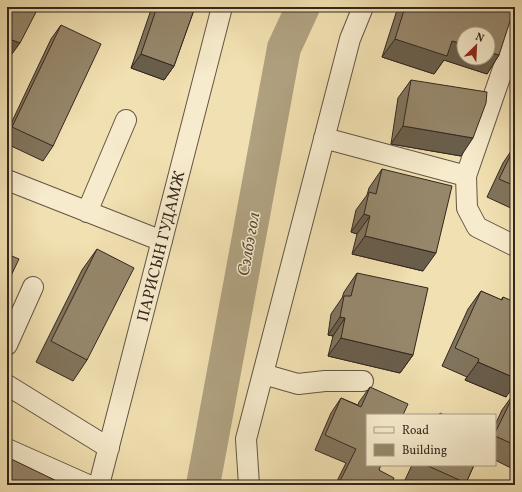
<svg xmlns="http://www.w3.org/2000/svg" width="522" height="492" font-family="Vollkorn,serif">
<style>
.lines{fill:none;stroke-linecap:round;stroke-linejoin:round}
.river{stroke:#b0a180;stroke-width:34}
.minor-casing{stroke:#625544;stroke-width:22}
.minor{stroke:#f6ebcc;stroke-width:20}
.wall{fill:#81745c;stroke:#332720}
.shaded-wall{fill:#695e4b;stroke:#332720}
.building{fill:#96876b;stroke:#332720}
.labels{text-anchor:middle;stroke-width:3;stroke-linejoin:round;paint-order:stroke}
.street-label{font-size:16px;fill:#332720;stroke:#f6ebcc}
.water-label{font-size:17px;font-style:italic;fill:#584c3d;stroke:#f6ebcc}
</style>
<rect width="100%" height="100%" fill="#f1e0b1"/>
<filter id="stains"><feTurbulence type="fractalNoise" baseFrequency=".005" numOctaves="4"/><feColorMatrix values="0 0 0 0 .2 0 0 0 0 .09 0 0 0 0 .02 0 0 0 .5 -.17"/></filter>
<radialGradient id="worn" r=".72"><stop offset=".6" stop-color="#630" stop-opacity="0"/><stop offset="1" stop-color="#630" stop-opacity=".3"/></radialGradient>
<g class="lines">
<path class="river" d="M203,485L284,48L303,7"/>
<g class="minor-casing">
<path id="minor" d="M487,7L502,14L514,25V37L506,60L515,61
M324,138L466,176L467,208L477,227L515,246
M466,176L506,60
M7,180L162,241
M87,212L126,120
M7,345L33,287
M263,374L298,384L325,381H363
M7,385L109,448
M7,449L88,485
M99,485L222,7
M249,485L246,439L350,39L363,7"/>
</g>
<use href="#minor" class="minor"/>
</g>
<path class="wall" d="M152,7H195L174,66L164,80L131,68Z
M398,7H496L499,55L487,74L444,60L434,74L382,57Z
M61,25L53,146L43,161L7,144V132L51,39Z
M411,80L461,156L391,144L398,98Z
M515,145V210L487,197L503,163Z
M382,169L423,271L352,254L357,234L351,232L356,210L367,195L369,188Z
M97,249L87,360L73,381L36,362L82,270Z
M357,273L413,355L400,373L328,356L333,336L328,335L331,314L342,298L344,292Z
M481,291L501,300L503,297L506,397L465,380L467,377L442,366L468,309Z
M370,387L379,470L391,485H335L346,463L315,450L331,413L341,398L358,405L359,402Z
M515,392V470L495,460V425L502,410Z
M412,465H474L465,485H417L405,480Z"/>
<path class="shaded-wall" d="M7,38L20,43L12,54L7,52Z
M395,39L452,41L464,44V58H488V52L499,55L487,74L444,60L434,74L382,57Z
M141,54L174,66L164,80L131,68Z
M403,126L473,138L461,156L391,144Z
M364,214L370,216L357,234L351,232Z
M365,236L436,253L423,271L352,254Z
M340,317L345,318L333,336L328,335Z
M341,338L413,355L400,373L328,356Z
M478,362L515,378V384L506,397L465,380Z"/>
<path class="building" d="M7,7H24L36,12L20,43L7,38Z
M157,7H195L174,66L141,54Z
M405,7H496L513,12L499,55L488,52V34H464V44L452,41L447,56L395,39Z
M61,25L101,44L53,146L12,127Z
M411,80L487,92L486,103L473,138L403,126Z
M515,146V186L499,179Z
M382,169L452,186L436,253L365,236L370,216L364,214L369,192L376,194Z
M97,249L134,268L87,360L51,341Z
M7,254L19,259L7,284Z
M357,273L428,288L413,355L341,338L345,318L340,317L344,296H351Z
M481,291L502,300L503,297L515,302V378L478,362L479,359L455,348Z
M370,387L408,404L403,415H367V465H381L379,470L394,478L391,485H338L356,449L325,435L341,398L361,407Z
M515,392V445L495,436V433Z
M440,413L444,415H439Z
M7,457L65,485H7Z
M426,465H474L466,483Z"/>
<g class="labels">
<g class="street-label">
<text transform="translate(160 246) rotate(-76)" y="6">ПАРИСЫН ГУДАМЖ</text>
</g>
<g class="water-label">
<text transform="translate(248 244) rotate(-80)" y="6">Сэлбэ гол</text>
</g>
</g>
<rect width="522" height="492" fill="none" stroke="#f1e0b1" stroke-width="24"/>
<rect x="8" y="8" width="506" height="476" fill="none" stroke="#332720" stroke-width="2"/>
<rect x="12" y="12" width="498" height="468" fill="none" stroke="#332720"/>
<rect x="366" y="414" width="130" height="52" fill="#f6ebcc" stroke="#a89d87"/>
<rect x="374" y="427" width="20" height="6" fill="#f6ebcc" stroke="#a89d87"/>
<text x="402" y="434" font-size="12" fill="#332720">Road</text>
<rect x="374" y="444" width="20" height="12" fill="#96876b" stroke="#a89d87"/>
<text x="402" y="454" font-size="12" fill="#332720">Building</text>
<g transform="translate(476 46) rotate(24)"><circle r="19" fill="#f6ebcc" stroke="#a89d87"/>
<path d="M0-3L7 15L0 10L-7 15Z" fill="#8f2418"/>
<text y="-6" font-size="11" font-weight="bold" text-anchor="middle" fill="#332720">N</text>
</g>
<rect width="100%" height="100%" filter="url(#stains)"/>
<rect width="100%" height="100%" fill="url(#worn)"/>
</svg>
